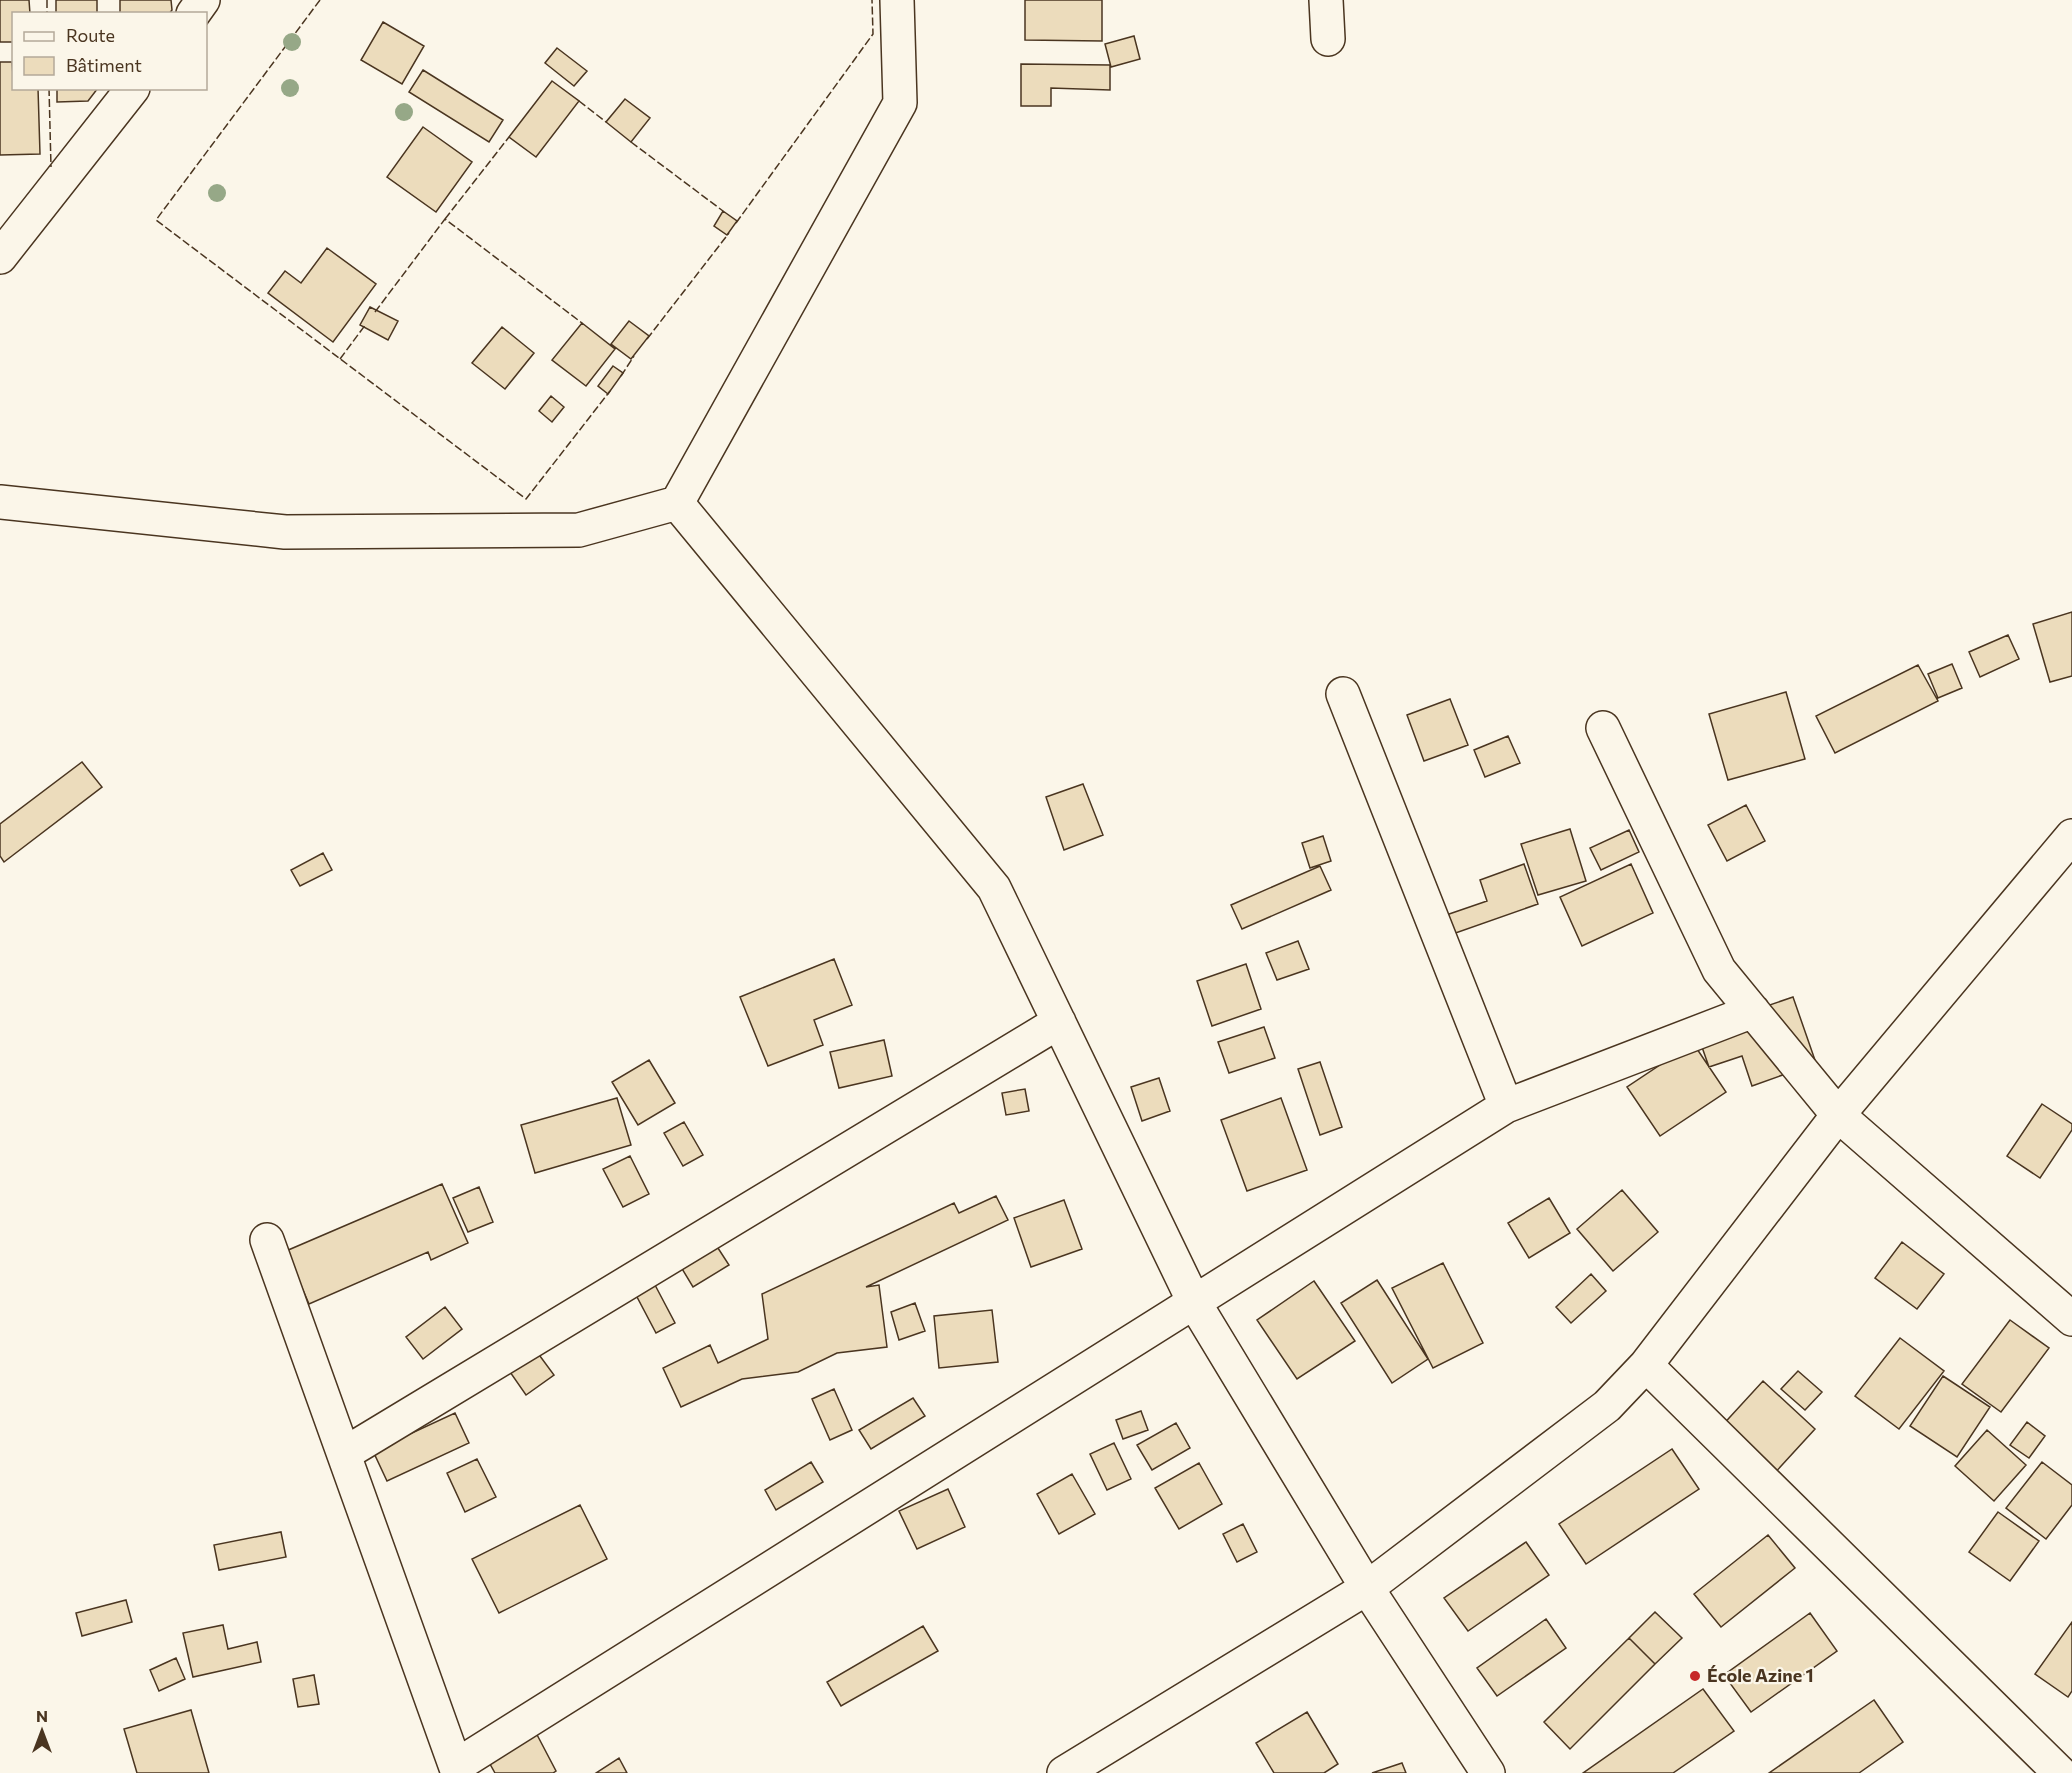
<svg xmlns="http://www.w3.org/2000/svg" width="2072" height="1773" font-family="Commissioner,sans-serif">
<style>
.building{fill:#ecdcbc;stroke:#4a3520;stroke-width:1.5}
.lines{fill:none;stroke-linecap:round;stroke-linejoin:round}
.street-casing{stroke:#4a3520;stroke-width:36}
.street{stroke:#fbf6e9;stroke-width:33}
.fence{stroke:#4a3520;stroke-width:1.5;stroke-dasharray:8 3;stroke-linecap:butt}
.tree{fill:#96a887}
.poi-dot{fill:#c62828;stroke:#fbf6e9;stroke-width:2}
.labels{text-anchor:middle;stroke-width:4.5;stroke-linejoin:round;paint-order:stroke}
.poi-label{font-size:18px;font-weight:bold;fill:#4a3520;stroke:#fbf6e9;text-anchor:start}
</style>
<rect width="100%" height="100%" fill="#fbf6e9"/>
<path class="building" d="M0,0H29L30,14H14V42H0Z
M56,0H97V14H56Z
M120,0H171L172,10L169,14H120Z
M1025,0H1102V41L1025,40Z
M383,22L424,46L402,84L361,60Z
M1134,36L1140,59L1111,67L1105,44Z
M557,48L587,71L574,86L545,63Z
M0,62H12L14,88H38L40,154L0,155Z
M1021,64L1110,65V90L1051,88V106H1021Z
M423,70L503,120L489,142L409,92Z
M552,81L579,101L536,157L509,137Z
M57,88H98L88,101L57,102Z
M625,99L650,118L631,142L606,122Z
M423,127L472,162L436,212L387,177Z
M723,211L737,221L727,235L714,226Z
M327,248L376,284L333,342L268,293L285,271L301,283Z
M370,307L398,321L388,340L360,325Z
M629,321L649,336L631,359L611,344Z
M582,323L615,349L586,386L552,360Z
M502,327L534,353L505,389L472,363Z
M613,366L623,373L608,394L598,386Z
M551,396L564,407L552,422L539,411Z
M2072,612V676L2050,682L2033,624Z
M2008,635L2019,659L1980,677L1969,652Z
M1952,664L1962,688L1938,698L1928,674Z
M1918,665L1938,701L1835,753L1816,716Z
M1786,692L1805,759L1728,780L1709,714Z
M1450,699L1468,745L1424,761L1407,715Z
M1508,736L1520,763L1485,777L1474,750Z
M82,762L102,787L4,862L0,856V824Z
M1083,784L1103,835L1064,850L1046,797Z
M1746,805L1765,841L1727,861L1708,825Z
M1570,829L1586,881L1538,895L1521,844Z
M1629,830L1639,852L1601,870L1590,848Z
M1323,836L1331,861L1310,868L1302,843Z
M323,853L332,870L300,886L291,870Z
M1524,864L1538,904L1427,943L1420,924L1487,901L1480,880Z
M1631,864L1653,913L1582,946L1560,897Z
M1320,866L1331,890L1242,929L1231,905Z
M1298,941L1309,969L1277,980L1266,953Z
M834,959L852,1005L814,1020L823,1045L768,1066L740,997Z
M1246,964L1261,1009L1212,1026L1197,981Z
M1793,997L1816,1063L1752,1086L1742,1056L1709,1067L1696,1030Z
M1264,1027L1275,1058L1229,1073L1218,1042Z
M884,1040L892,1076L839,1088L830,1052Z
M1693,1043L1726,1092L1660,1136L1627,1087Z
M649,1060L675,1103L638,1125L612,1082Z
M1320,1062L1342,1127L1320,1135L1298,1069Z
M1159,1078L1170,1111L1142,1121L1131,1087Z
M1025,1089L1029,1111L1006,1115L1002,1093Z
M617,1098L631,1145L535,1173L521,1125Z
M1281,1098L1307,1170L1247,1191L1221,1120Z
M2042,1104L2072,1124V1130L2040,1178L2007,1156Z
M684,1122L703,1155L683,1166L664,1133Z
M630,1156L649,1194L623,1207L603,1169Z
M442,1184L468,1243L431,1260L428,1252L309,1304L286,1251Z
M479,1187L493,1222L468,1232L453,1198Z
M1622,1190L1658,1232L1613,1271L1577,1229Z
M996,1196L1008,1220L866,1287L879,1285L887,1347L837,1353L798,1372L742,1379L681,1407L663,1368L710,1345L718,1363L768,1339L762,1294L954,1203L959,1213Z
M1549,1198L1570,1233L1529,1258L1508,1223Z
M1064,1200L1082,1249L1031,1267L1014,1218Z
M1902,1242L1944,1274L1917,1309L1875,1278Z
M716,1245L729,1265L693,1287L681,1267Z
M1443,1263L1483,1343L1433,1368L1392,1288Z
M1591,1274L1606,1291L1571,1323L1556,1307Z
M1377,1280L1428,1359L1392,1383L1341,1303Z
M1314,1281L1355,1341L1297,1379L1257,1320Z
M655,1285L675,1323L656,1333L636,1295Z
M915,1303L925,1331L899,1340L891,1312Z
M445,1307L462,1329L423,1359L406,1337Z
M992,1310L998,1362L939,1368L934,1316Z
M2010,1320L2049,1348L2001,1412L1962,1384Z
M1900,1338L1944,1371L1899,1429L1855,1396Z
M537,1352L554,1375L526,1395L510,1372Z
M1798,1371L1822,1392L1805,1410L1781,1389Z
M1943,1376L1990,1407L1957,1457L1910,1426Z
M1763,1381L1815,1429L1761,1488L1708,1441Z
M834,1389L852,1430L830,1440L812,1399Z
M913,1398L925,1416L871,1449L859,1430Z
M1141,1411L1148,1430L1123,1439L1116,1420Z
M455,1413L469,1443L387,1481L373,1451Z
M2027,1422L2045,1436L2029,1458L2010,1445Z
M1176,1423L1190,1448L1152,1470L1137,1445Z
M1987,1430L2026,1465L1994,1501L1955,1466Z
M1114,1443L1131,1479L1107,1490L1090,1454Z
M1672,1449L1699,1489L1586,1564L1559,1524Z
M477,1459L496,1497L465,1512L447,1473Z
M811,1462L823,1482L776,1510L765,1490Z
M2042,1462L2072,1485V1505L2046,1539L2006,1508Z
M1199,1463L1222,1504L1179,1529L1155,1488Z
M1072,1474L1095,1514L1059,1534L1037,1494Z
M948,1489L965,1527L917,1549L899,1511Z
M580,1505L607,1559L499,1613L472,1559Z
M1998,1512L2039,1541L2010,1581L1969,1552Z
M1243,1524L1257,1552L1237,1562L1223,1534Z
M281,1532L286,1557L219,1570L214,1545Z
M1768,1535L1795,1568L1721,1627L1694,1594Z
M1526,1542L1549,1575L1468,1631L1444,1598Z
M126,1600L132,1622L82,1636L76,1613Z
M1655,1612L1682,1638L1655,1664L1629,1638Z
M1810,1613L1837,1651L1751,1712L1724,1675Z
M1546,1619L1566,1648L1497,1696L1477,1668Z
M2072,1622V1691L2068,1697L2035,1674Z
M223,1625L228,1649L257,1642L261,1662L193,1677L183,1633Z
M923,1626L938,1651L841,1706L827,1682Z
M1629,1638L1655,1664L1570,1749L1544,1722Z
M176,1658L185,1679L159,1691L150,1670Z
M314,1675L319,1704L298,1707L293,1679Z
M1703,1689L1734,1731L1673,1773H1583Z
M1874,1700L1903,1742L1859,1773H1769Z
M191,1710L209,1773H137L124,1729Z
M1307,1712L1338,1764L1324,1773H1274L1256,1743Z
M534,1729L556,1771L553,1773H495L485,1755Z
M619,1758L627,1773H596Z
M1402,1763L1406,1773H1372Z"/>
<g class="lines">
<g class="street-casing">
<path id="street" d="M897,0L900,103L677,503L994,888L1194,1302L1367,1588L1488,1773
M1326,0L1328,39
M193,14L203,0
M0,257L133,88
M0,502L285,532L579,530L677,503
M1343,694L1506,1106
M1603,728L1719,970L1838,1115L2072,1319
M267,1240L458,1773
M1646,1365L2060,1773
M344,1454L1059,1022
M456,1766L1506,1106L1753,1011
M1064,1773L1367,1588L1607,1406L1646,1365L1838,1115L2072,836"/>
</g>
<use href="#street" class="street"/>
<path class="fence" d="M47,0V14
M320,0L156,220L526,499L610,391
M49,88L51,167
M579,101L606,122
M631,142L723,211
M445,219L509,137
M736,223L873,34L872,0
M375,312L445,219L582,323
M647,339L729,233
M340,359L366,324
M621,376L634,356"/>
</g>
<g class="tree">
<circle cx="292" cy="42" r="9"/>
<circle cx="290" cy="88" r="9"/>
<circle cx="404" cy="112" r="9"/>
<circle cx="217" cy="193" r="9"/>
</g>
<circle class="poi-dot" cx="1695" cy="1676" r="6"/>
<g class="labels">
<g class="poi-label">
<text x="1707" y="1682">École Azine 1</text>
</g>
</g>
<rect x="12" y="12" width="195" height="78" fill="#fbf6e9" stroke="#b4a999" stroke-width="1.5"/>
<rect x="24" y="32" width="30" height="9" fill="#fbf6e9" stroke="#b4a999" stroke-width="1.5"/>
<text x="66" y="42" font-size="18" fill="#4a3520">Route</text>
<rect x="24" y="57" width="30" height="18" fill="#ecdcbc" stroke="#b4a999" stroke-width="1.5"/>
<text x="66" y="72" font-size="18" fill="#4a3520">Bâtiment</text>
<g transform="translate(42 1731)" stroke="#fbf6e9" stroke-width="4.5" paint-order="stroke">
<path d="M0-4.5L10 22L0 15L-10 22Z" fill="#4a3520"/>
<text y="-9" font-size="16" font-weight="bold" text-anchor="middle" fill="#4a3520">N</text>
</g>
</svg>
